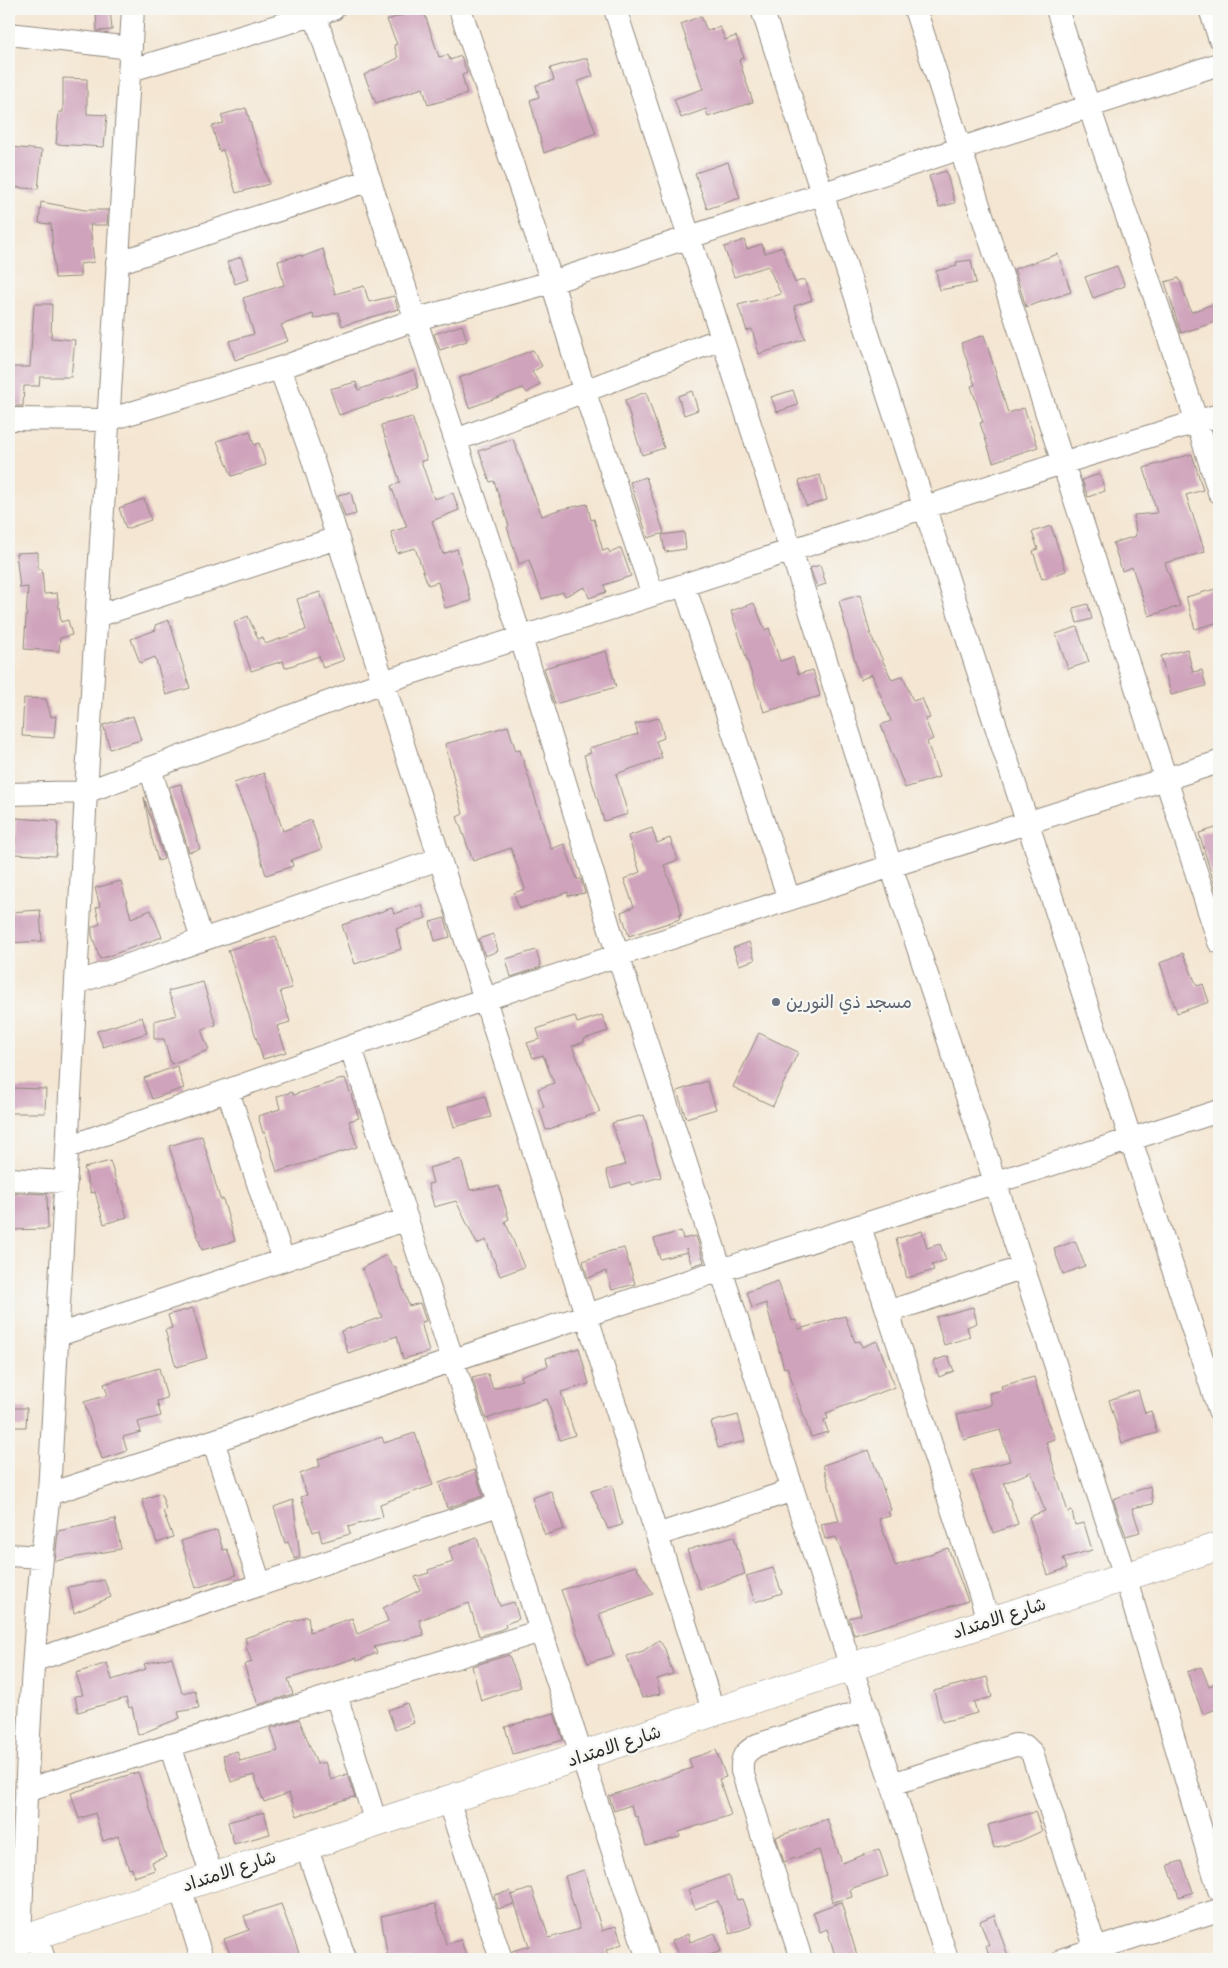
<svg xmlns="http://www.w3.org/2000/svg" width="1228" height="1968" font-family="Sriracha,'Playpen Sans Arabic',sans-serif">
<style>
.building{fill:#cfa3bb}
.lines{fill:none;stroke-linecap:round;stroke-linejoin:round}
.minor-casing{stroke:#90887e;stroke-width:24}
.tertiary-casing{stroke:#90887e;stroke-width:29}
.minor{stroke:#fff;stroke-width:22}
.tertiary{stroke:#fff;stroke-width:28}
.worship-dot{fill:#6b7280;stroke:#f6f6f2;stroke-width:2}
.labels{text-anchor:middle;stroke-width:5;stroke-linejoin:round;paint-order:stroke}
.worship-label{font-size:18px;fill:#5b616d;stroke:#f6f6f2;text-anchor:start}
.street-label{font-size:18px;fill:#2b2b2b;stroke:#f6f6f2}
</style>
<rect width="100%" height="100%" fill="#f6f6f2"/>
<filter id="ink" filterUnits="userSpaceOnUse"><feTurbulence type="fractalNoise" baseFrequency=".02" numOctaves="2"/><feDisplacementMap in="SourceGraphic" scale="10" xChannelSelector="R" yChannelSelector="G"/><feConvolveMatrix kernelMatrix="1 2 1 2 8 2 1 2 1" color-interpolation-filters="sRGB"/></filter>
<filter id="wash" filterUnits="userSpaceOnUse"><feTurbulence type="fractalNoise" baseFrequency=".0096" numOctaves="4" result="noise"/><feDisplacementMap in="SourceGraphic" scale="20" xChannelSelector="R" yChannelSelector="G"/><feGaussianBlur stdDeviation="1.12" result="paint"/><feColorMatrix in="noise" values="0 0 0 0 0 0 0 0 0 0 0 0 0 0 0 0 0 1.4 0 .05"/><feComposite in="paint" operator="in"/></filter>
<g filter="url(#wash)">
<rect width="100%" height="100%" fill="#f4e6d2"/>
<g id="blocks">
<path class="building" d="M110,9L112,30L97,31L96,10Z
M421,9H423L439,57L448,55L450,60L461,56L467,73L462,75L467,94L428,105L423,88L376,103L364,75L398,58L394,45L397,44L387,20Z
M701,16L707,31L720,27L725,40L736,36L744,58L739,60L753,102L708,117L706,109L681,118L674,99L703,89L681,24Z
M587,58L593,76L577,82L596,133L544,153L530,100L539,97L536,85L554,80L550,68Z
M63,78L87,79V114L107,115L104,147L56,144L59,112H63Z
M246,108L269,184L236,193L223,150L219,151L212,126L224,123L221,115Z
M9,147L42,150L38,189L9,187Z
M728,162L740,198L707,209L695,173Z
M946,171L955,203L939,207L929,176Z
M41,202L85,210H108L107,225H90L94,262L80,264V277L55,278L51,224L39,223Z
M744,240L747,249L762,244L765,253L782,247L795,283L804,279L812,300L794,306L805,339L759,354L752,329L747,331L738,305L781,294L768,266L734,277L724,247Z
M323,249L335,294L364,286L369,302L394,296L398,309L342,326L338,312L314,319L313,314L281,325L288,341L235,360L229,341L254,334L243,298L284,285L278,261L301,255L302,257Z
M1058,254L1071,292L1026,307L1014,269Z
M241,257L249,279L235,284L227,262Z
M971,260L976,283L940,290L936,271L957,266L956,262Z
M1117,266L1125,286L1093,298L1085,277Z
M1179,278L1191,312L1219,302V321L1181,333L1165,282Z
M34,304H52L51,338L75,340L71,377H40L39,386H24L23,406H9V367H30Z
M462,325L467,341L440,350L434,334Z
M984,335L1008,413L1024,408L1038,447L993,462L980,423L983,422L971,386L975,385L961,343Z
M533,350L542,366L532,372L540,384L527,393L523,388L469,408L459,378Z
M414,370L418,388L339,415L330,389L356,382L358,390Z
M793,390L798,405L777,412L771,397Z
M692,391L698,410L684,415L678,396Z
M646,392L664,448L642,455L625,400Z
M412,417L427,460L421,461L434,499L453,493L459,510L432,521L443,554L457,549L471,601L445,608L438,582L428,585L415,548L397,553L391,532L407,527L391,486L400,482L381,425Z
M250,431L254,445L259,443L266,465L232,476L217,441Z
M513,439L542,516L558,510L587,504L591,520L594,519L603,551L608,549L610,553L621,548L631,576L604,585L606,592L589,598L585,587L565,596L563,592L542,599L529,560L519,564L507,527L509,526L494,481L490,482L479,451Z
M1192,454L1203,490L1186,495L1205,552L1165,563L1180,606L1149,616L1132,567L1122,571L1113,543L1136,536L1134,515L1157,513L1144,468Z
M1100,474L1105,491L1088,497L1082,480Z
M820,475L827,500L806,506L799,481Z
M646,477L664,533L648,538L630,482Z
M351,492L356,514L345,517L338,495Z
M144,499L151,520L126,529L119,508Z
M1051,526L1066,571L1042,579L1033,551L1038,549L1032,532Z
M684,532L686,549L665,552L662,535Z
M38,552V569H42L44,594L57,593L61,622L68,620L72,635L60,638L59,651L24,649L28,587L20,588L16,553Z
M820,565L826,584L817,587L810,568Z
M1219,588V622L1195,629L1186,597Z
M320,592L344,660L323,668L319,656L285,668L283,661L251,671L234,622L248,616L258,639L263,637L265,644L306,630L297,599Z
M860,595L871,636L892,680L903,676L913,701L922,698L930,718L925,719L933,739L927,742L939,777L905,788L881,725L891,721L872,674L860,680L839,601Z
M754,603L765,630L769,628L780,661L793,657L798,674L813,670L820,696L764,712L731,611Z
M1088,604L1092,619L1077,623L1073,608Z
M169,620L190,688L166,695L155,657L140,663L131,639L156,630L155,625Z
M1077,627L1089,662L1068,669L1056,634Z
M1187,649L1193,672L1202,670L1206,686L1171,695L1161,656Z
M606,651L616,687L555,704L544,668Z
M24,698L46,699L51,717L56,716L54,738L22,736Z
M133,716L141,740L110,749L103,725Z
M659,718L664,738L656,741L662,758L616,774L628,814L604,821L584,755L591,753L589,748L638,734L635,724Z
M508,726L516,751L520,750L551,849L564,844L577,879H581L585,893L568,896V892L519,909L514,893L525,889L511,848L473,861L457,817L463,814L445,744Z
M264,773L283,831L311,820L322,849L291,860L293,866L266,875L248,816L234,783Z
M181,784L200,849L189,852L169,787Z
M144,797L164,859L158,861L151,835Z
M16,818L58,821L56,856L14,854Z
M1219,827V900L1199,833Z
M652,828L657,843L670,838L678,860L664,865L682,914L679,915L680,919L629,936L621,912L634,907L624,879L640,872L628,836Z
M121,881L131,918L151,910L162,937L100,959L92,935V927L100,924L96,908L100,906L95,888Z
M422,905L426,918L396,929L401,949L355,964L342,925L392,908L394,914Z
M40,910L42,941L10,943L9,912Z
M445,918L450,937L435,941L430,922Z
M493,934L498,951L485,956L479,939Z
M276,936L292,988L280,991L290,1022L277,1026L286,1052L263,1059L228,950Z
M749,942L755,960L739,965L733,948Z
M536,950L541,967L511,977L506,959Z
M1183,953L1197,986L1203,984L1209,1002L1177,1013L1160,963Z
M203,982L216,1025L201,1030L209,1050L171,1064L164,1039H154V1021L177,1015L168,991Z
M602,1015L608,1031L584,1039V1042L572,1046L600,1112L546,1130L539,1108L544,1107L538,1089L554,1083L543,1055L533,1058L527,1043L540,1039L537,1029L555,1022L575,1016L577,1023Z
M142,1017L147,1033L103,1047L97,1031Z
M759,1033L798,1052L773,1106L733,1087Z
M177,1066L184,1088L152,1099L144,1078Z
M345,1078L359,1118L349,1121L357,1147L277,1172L265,1132L263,1133L258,1116L280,1109L277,1096L292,1092L293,1095Z
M707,1081L716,1109L686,1118L677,1091Z
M9,1088L46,1089L45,1113H9Z
M485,1096L491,1117L454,1127L448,1107Z
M644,1115L661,1177L631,1185L630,1182L611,1188L606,1170L625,1165L612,1123Z
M202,1136L220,1199H223L235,1241L202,1250L169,1146Z
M461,1159L470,1190L499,1186L509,1219L505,1221L524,1267L500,1276L486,1240L477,1244L456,1201L434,1207L428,1184L433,1183L429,1168Z
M110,1161L127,1217L104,1224L95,1192L91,1193L84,1168Z
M20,1193L47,1194L48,1229L9,1230V1194Z
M681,1231L683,1239L696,1236L704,1262L692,1266L686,1248L687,1252L660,1259L654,1239Z
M922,1231L927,1248L940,1244L946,1260L932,1265L934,1270L907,1278L896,1239Z
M1075,1241L1085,1266L1063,1274L1054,1249Z
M624,1248L635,1284L612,1290L606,1271L588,1278L583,1261L613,1250V1251Z
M386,1255L393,1267L395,1266L409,1306L420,1303L426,1321L421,1322L429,1352L403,1359L397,1336L348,1353L341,1331L382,1317L362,1268Z
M778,1281L792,1321L796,1320L799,1329L845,1316L855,1342L860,1341L862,1347L877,1341L895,1387L826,1413L828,1419L824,1420L828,1432L811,1437L787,1367L784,1368L766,1303L752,1308L747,1292Z
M973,1307L977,1323L967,1327L970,1337L944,1345L936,1317Z
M193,1308L207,1358L176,1367L165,1330L172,1328L168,1315Z
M579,1348L589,1384L561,1392L575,1435L560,1440L547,1399L486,1419L472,1378L488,1374L493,1389L522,1380L520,1376L548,1366L546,1358Z
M948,1356L954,1371L939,1377L933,1361Z
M159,1368L167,1398L157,1401L161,1416L138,1422L141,1432L123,1437L127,1451L102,1459L84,1402L108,1395L104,1384Z
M1034,1377L1047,1420L1055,1439L1046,1442L1068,1512L1072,1511L1075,1525L1084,1523L1092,1550L1063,1558L1067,1568L1048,1575L1029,1517L1045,1511L1031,1472L1004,1483L1018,1524L993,1533L971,1471L1010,1461L1000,1430L964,1440L957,1415L992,1405L989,1393L1002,1390L1001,1386Z
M1138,1390L1145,1413L1151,1411L1157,1433L1122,1443L1109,1400Z
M10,1408H27L26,1427H9Z
M738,1415L745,1441L718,1448L711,1422Z
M415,1433L433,1485L380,1504L383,1517L348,1527L350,1534L322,1542L319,1530L313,1532L301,1497L307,1495L300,1474L320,1466L318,1459L382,1437L384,1443Z
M869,1450L891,1510L888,1511L890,1516L879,1519L895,1566L948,1548L968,1601L854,1635L849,1618L861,1615L845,1560L836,1537L825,1539L821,1524L839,1521L823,1465Z
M475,1470L483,1496L447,1508L439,1483Z
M612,1485L622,1525L608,1529L591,1491Z
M1150,1486L1153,1504L1132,1508L1140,1532L1126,1536L1113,1499Z
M551,1491L564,1529L545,1535L532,1498Z
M161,1493L166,1509L163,1511L173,1537L157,1543L142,1500Z
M293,1500L300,1557L295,1559L288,1542L285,1543L274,1507Z
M115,1519L121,1549L55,1561L58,1531Z
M217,1530L223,1550L227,1549L236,1575L196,1588L181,1541Z
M734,1536L745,1574L700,1589L687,1550Z
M477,1538L500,1606L514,1602L519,1619L505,1624L506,1627L500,1630L479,1636L469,1603L419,1620L424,1635L374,1647L377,1653L357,1661L356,1658L288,1679L293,1694L258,1705L244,1665L252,1662L245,1645L247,1644L245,1638L308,1616L310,1632L352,1618L357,1634L388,1621L383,1608L420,1590L415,1577L429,1573L428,1570L453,1562L449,1548Z
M636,1566L653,1594L599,1614L614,1655L588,1663L561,1590Z
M773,1568L782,1593L755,1602L746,1576Z
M104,1580L111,1597L74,1613L68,1587Z
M659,1640L665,1649L673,1674L657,1679L660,1694L642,1698L627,1656L643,1651Z
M509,1655L521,1687L481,1701L472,1666Z
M172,1657L182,1693L195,1690L199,1708L178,1712L180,1718L138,1735L132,1707L129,1708L126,1698L78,1712L75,1696L83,1695L76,1673L107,1663L112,1680L146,1669L144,1664Z
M1201,1667L1209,1686L1219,1682V1708L1203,1714L1187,1672Z
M987,1677L992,1697L974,1702L977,1713L942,1722L934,1691Z
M407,1703L414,1723L395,1730L388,1710Z
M554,1713L563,1740L513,1754L505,1727Z
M299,1719L317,1764L325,1762L331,1780L347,1774L355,1798L352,1797L297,1816L289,1793L264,1802L254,1775L231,1782L223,1755L237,1751L240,1761L278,1751L271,1728Z
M716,1750L726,1777L719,1779L731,1815L679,1832L680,1837L646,1846L637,1816L635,1817L631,1805L614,1811L609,1796L692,1768L689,1759Z
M138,1772L166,1857L152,1862L155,1870L134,1877L132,1868L129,1869L118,1836L103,1841L95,1813L79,1819L71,1793Z
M264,1812L270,1834L234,1844L228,1822Z
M1035,1812L1042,1831L1020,1841L994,1848L988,1825Z
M827,1819L842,1863L879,1849L888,1876L850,1889L852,1897L833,1902L819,1850L784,1862L776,1837Z
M1182,1861L1193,1892L1179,1897L1168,1865Z
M584,1870L602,1931L616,1926L622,1944L606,1950L610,1959H514L512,1951L529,1946L512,1895L532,1888L549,1938L580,1929L565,1876Z
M728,1875L737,1900L742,1899L752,1926L730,1934L718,1901L695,1909L688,1890Z
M510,1891L514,1904L498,1909L494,1895Z
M841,1902L857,1955L836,1959L827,1929L820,1932L813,1912Z
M281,1904L300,1956L292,1959H232L224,1939L249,1930L244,1916Z
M435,1904L446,1944L461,1940L467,1959H388L381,1916Z
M994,1915L1009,1959H990L986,1945H989L980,1921Z
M715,1933L721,1951L699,1959H680L672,1941L688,1934L690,1942Z"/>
</g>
</g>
<g filter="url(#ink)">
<use href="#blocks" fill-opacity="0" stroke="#90887e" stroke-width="1"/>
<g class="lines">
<g class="minor-casing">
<path id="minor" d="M460,9L552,282L584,390L653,595
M615,9L791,550L891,866L1125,1576L1219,1890
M762,9L1219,1410
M915,9L1219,942
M1057,9C1108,171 1170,330 1219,492
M1210,9L1219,37
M315,15L521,638L618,956L851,1667L892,1784L947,1959
M9,34L131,48
M131,70L333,9
M117,263L370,180
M280,368L311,454L383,682L714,1713
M9,419L108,420L280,368L417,319L552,282L1219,64
M456,440L721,339
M684,585L789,899
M97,616L337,538
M150,768L202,940
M9,794L86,792L383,682L1062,463L1219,415
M76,983L439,859
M351,1048L648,1959
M228,1091L283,1260
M68,1147L485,999L891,866L1219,762
M9,1179L66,1182
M860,1227L989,1622
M888,1312L1024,1267
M58,1335L407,1219
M213,1441L260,1584
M49,1494L213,1441L721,1270L1219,1111
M657,1535L793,1490
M9,1555L41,1557
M35,1660L498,1505
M336,1695L376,1823
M170,1745L212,1877
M892,1784L1015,1745L1025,1746L1032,1753L1099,1959
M26,1790L541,1631
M448,1800L501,1959
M306,1846L345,1959
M180,1887L202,1959
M36,1935L44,1959
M20,1940C26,1792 31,1642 49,1494L86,792L133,9
M801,1959L742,1771C741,1757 744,1753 757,1745L866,1710
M1064,1959L1219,1910"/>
</g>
<g class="tertiary-casing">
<path id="tertiary" d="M9,1944L1219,1546"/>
</g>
<use href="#minor" class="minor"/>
<use href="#tertiary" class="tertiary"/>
</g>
</g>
<circle class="worship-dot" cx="776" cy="1002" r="5"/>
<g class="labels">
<g class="worship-label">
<text x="786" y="1008">مسجد ذي النورين</text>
</g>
<g class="street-label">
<text transform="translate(999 1618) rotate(-18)" y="6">شارع الامتداد</text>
<text transform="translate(614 1746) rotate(-18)" y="6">شارع الامتداد</text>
<text transform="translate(229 1871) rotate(-18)" y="6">شارع الامتداد</text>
</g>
</g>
<rect width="1228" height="1968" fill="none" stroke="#f6f6f2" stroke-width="30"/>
</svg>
